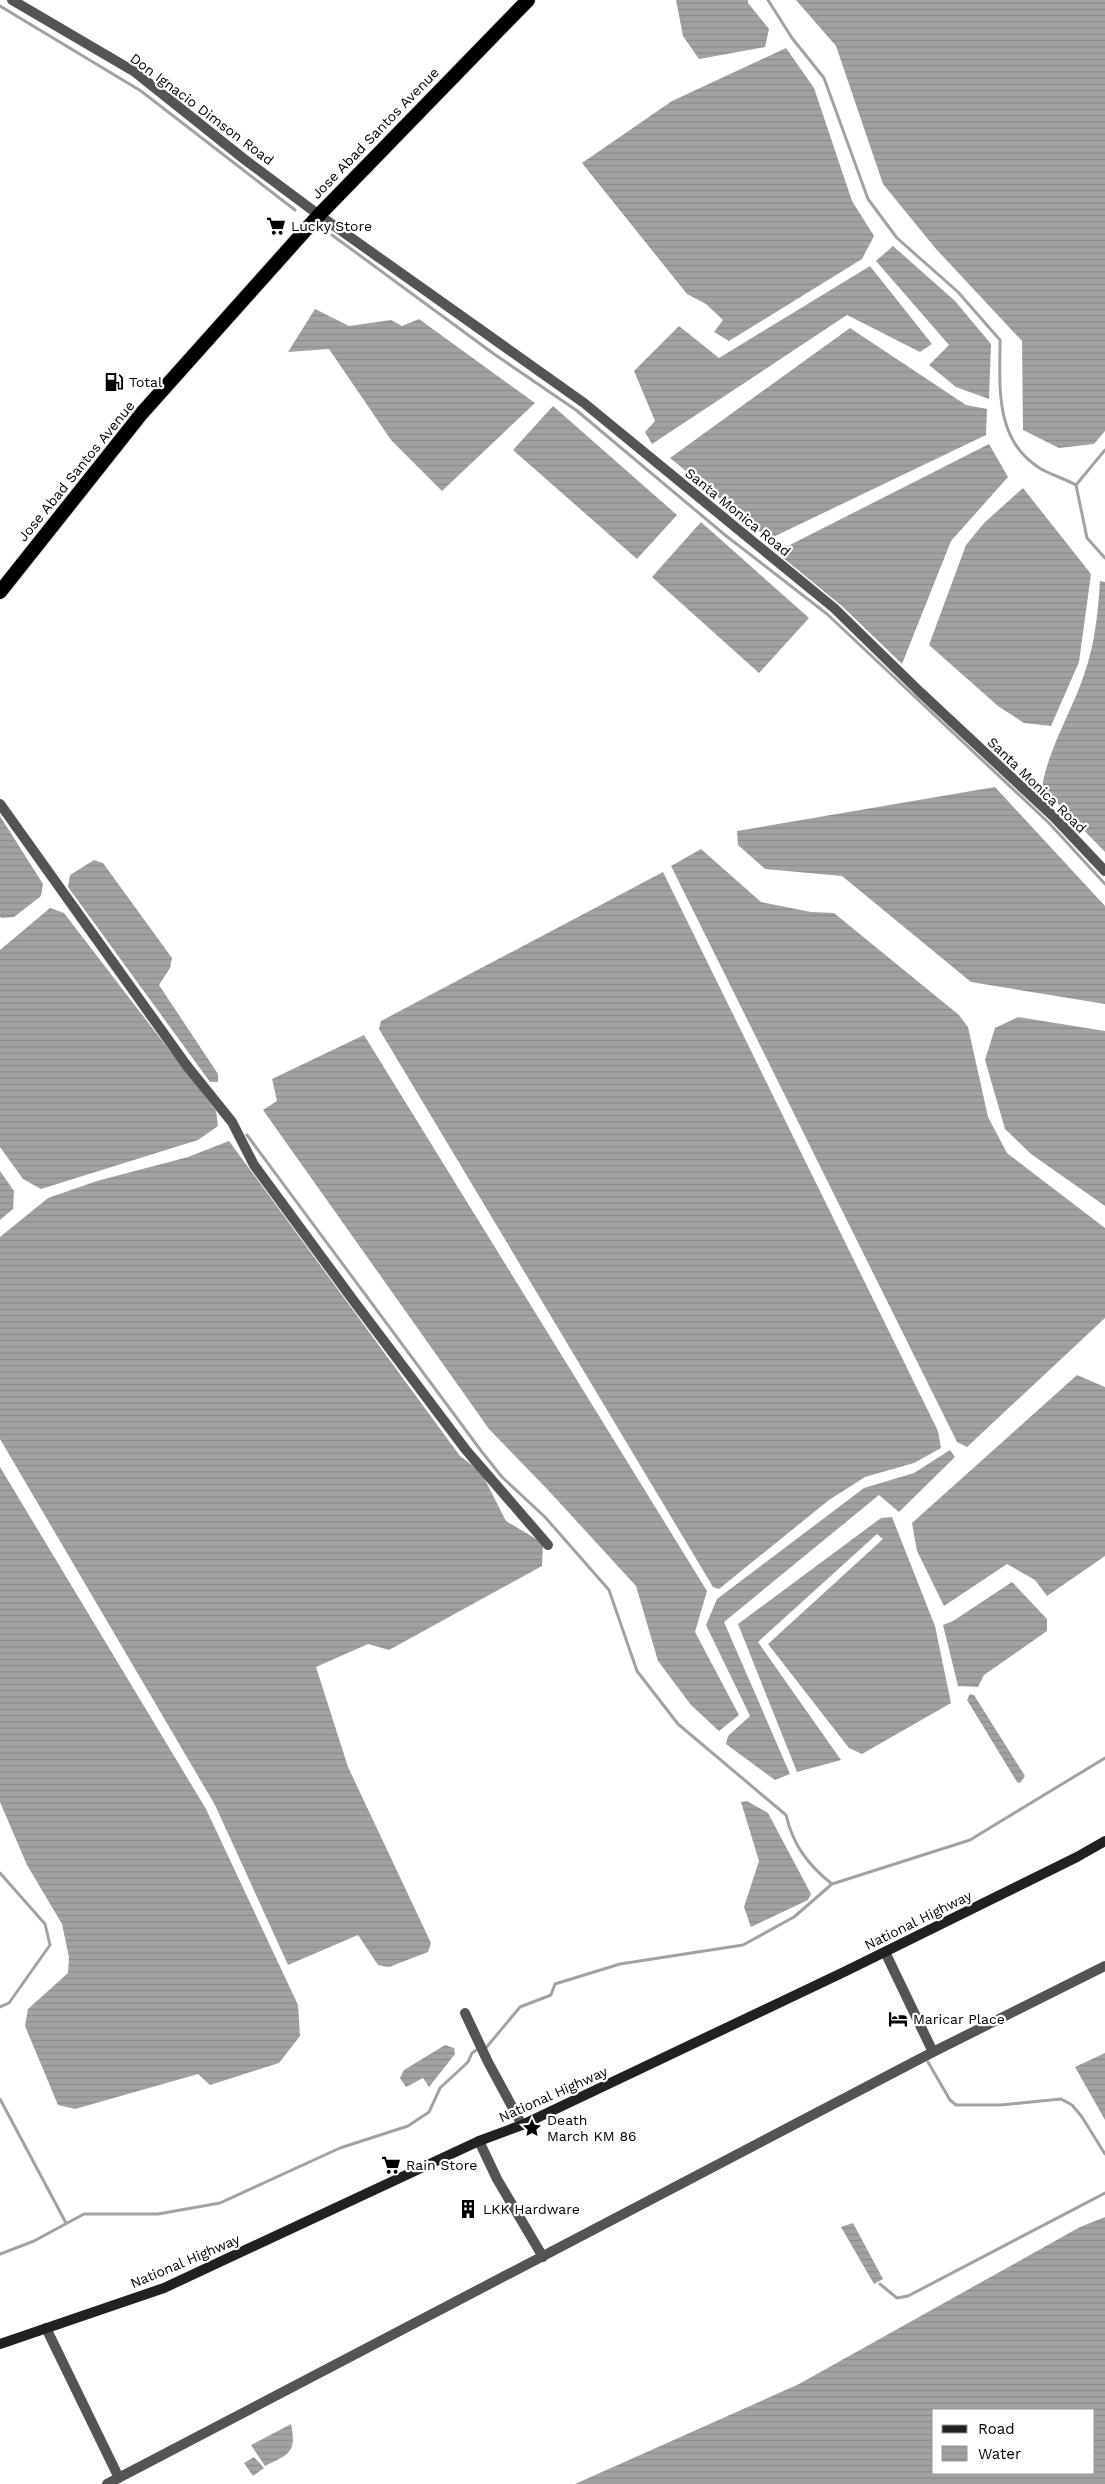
<svg xmlns="http://www.w3.org/2000/svg" width="1105" height="2484" font-family="'Work Sans',sans-serif">
<style>
.water{fill:url(#water-rules);fill-rule:evenodd}
.lines{fill:none;stroke-linecap:round;stroke-linejoin:round}
.stream{stroke:#a2a2a2;stroke-width:3}
.trunk-casing{stroke:#dbdbdb;stroke-width:16}
.minor{stroke:#545454;stroke-width:10}
.tertiary{stroke:#545454;stroke-width:10}
.secondary{stroke:#212121;stroke-width:10}
.trunk{stroke:#000;stroke-width:14}
.labels{text-anchor:middle;stroke-width:4.5;stroke-linejoin:round;paint-order:stroke}
.street-label{font-size:14px;fill:#000;stroke:#fff}
.poi-label{font-size:14px;fill:#000;stroke:#fff;text-anchor:start}
</style>
<defs>
<pattern id="water-rules" width="6" height="5" patternUnits="userSpaceOnUse" patternTransform="scale(1.25)"><rect width="6" height="5" fill="#a2a2a2"/><path d="M0 2.5h6" fill="none" stroke="#8a8a8a"/></pattern>
</defs>
<rect width="100%" height="100%" fill="#fff"/>
<path class="water" d="M676,0H748V3L769,29L765,47L699,59L683,36Z
M796,0H1105V431L1094,444L1059,448L1023,430L1022,341L936,249L883,184L836,46Z
M786,48L814,88L852,201L874,236L862,259L729,341L714,332L723,320L706,304L687,294L582,163L672,101Z
M893,246L955,301L991,344L989,399L956,387L929,365L949,345L876,261Z
M870,266L932,344L920,352L847,315L652,444L645,432L655,421L634,371L679,326L719,358Z
M315,309L349,326L391,320L402,326L419,319L535,403L442,491L391,440L329,349L288,352Z
M850,328L966,405L987,409L986,435L769,539L670,458Z
M553,406L677,515L637,559L513,450Z
M989,444L1008,477L951,541L902,664L843,607L776,552Z
M1023,488L1091,574L1079,662L1051,726L1024,723L998,706L929,645L966,545L984,523Z
M701,522L809,618L759,673L652,577Z
M1100,581L1105,582V852L1042,787C1049,746 1072,712 1085,672C1095,643 1098,612 1100,581Z
M995,787L1105,906V1004L971,982L842,876L765,869L738,845L737,831Z
M0,816L43,884L41,896L14,917L1,918L0,916Z
M701,849L761,902L811,912L834,913L959,1015L968,1027L988,1117L1007,1153L1105,1228V1318L967,1447L957,1442L671,866Z
M94,860L103,863L172,958L170,968L159,985L218,1074V1082H210L68,887L70,875Z
M663,872L938,1431L941,1448L914,1463L865,1477L829,1500L719,1589L713,1587L379,1029L381,1021Z
M50,908L64,913L216,1111L218,1126L198,1140L41,1189L23,1179L0,1147V950Z
M1018,1017L1105,1031V1206L1031,1154L1005,1129L985,1060L995,1028Z
M364,1035L707,1591L695,1632L739,1715L719,1731L691,1705L658,1661L636,1586L548,1490L489,1429L263,1110L277,1101L272,1079Z
M229,1141L460,1456L481,1472L506,1521L543,1543L542,1566L389,1650L368,1644L316,1667L348,1767L431,1943L428,1952L389,1967L378,1965L358,1935L288,1965L215,1805L0,1439V1237L48,1198L97,1181L188,1157Z
M0,1171L14,1191L13,1209L0,1220Z
M1077,1375L1105,1387V1556L1047,1596L1035,1580L1007,1564L944,1606L917,1551L912,1523Z
M950,1450L955,1457L899,1512L879,1495L724,1622L790,1774L775,1780L726,1744L728,1736L750,1716L706,1625L717,1599L864,1488L914,1473Z
M0,1467L206,1809L298,2005L300,2036L279,2063L210,2085L198,2074L75,2109L58,2105L25,2026L28,2009L68,1973L69,1957L62,1924L27,1865L0,1802Z
M892,1517L935,1626L951,1703L862,1754L849,1748L768,1644L883,1539L877,1534L758,1642L841,1760L797,1772L738,1624L881,1518Z
M1012,1582L1047,1619V1631L984,1675L978,1687L958,1686L943,1625L953,1621Z
M970,1694L974,1695L1025,1776L1020,1783L1017,1782L967,1700Z
M747,1801L768,1813L811,1894L808,1900L751,1927L744,1907L759,1861L741,1802Z
M445,2045L454,2048L455,2054L429,2087L423,2078L406,2087L400,2078L404,2070Z
M1105,2053V2120L1075,2067Z
M1105,2217V2484H575L799,2384L1080,2227ZM934,2410H1094V2473H934Z
M853,2223L883,2279L874,2284L841,2227Z
M291,2424C297,2453 289,2454 265,2466L251,2445Z
M254,2457L264,2468L253,2476L244,2463Z"/>
<g class="lines">
<path class="stream" d="M768,0L792,38L824,78L868,199L897,238L958,292L1000,340C1000,387 994,441 1041,469C1052,475 1065,479 1076,485
M0,6L141,91L295,210
M332,235L494,354L576,410L725,535L827,614L1049,823L1105,884
M1105,450L1076,485L1087,538L1105,558
M247,1135L482,1452L502,1477L545,1517L609,1590L637,1671L678,1724L786,1815C793,1845 808,1865 832,1884
M0,1873L45,1924L50,1945L9,2003L0,2007
M928,2062L950,2100L956,2105H1000L1061,2099L1072,2105L1082,2117L1105,2154
M0,2099L66,2223
M0,2254L34,2241L84,2214H158L220,2203L340,2148L408,2126L429,2112L440,2088L468,2062L472,2053L478,2049H485L520,2007L551,1995L555,1984L620,1964L743,1945L794,1917L832,1884L970,1840L1105,1758
M880,2284L897,2298L908,2296L1105,2193"/>
<g class="trunk-casing">
<path id="trunk" d="M0,592L142,413L319,215L528,0"/>
</g>
<path class="minor" d="M0,804L187,1066L232,1122L254,1165L356,1304L466,1450L548,1545
M885,1952L933,2052
M465,2013L488,2062L522,2125
M479,2141L497,2179L543,2257
M46,2328L119,2478
M107,2484L933,2052L1105,1966"/>
<path class="tertiary" d="M12,0L135,72L244,159L319,215L584,403L834,608L920,692L1054,817L1105,871"/>
<path class="secondary" d="M0,2344L164,2288L479,2141L522,2125L846,1971L1077,1857L1105,1841"/>
<use href="#trunk" class="trunk"/>
</g>
<defs>
<g id="supermarket-bare" transform="scale(1.5)"><path d="M-6-5.5h2.5l.6 2H6L4.5 2H-2.5L-4.4-4H-6ZM-1.5 3.2a1.3 1.3 0 1 0 .1 0ZM3 3.2a1.3 1.3 0 1 0 .1 0Z" fill="#000" stroke="#fff" stroke-width="2.5" paint-order="stroke"/></g>
<g id="fuel-bare" transform="scale(1.5)"><path d="M-5.5-6h7V0h2V4h1.3V-2.5L3-4.5l.8-.8L6-3V5H2.5V1h-1V6h-7ZM-4.2-4.7v3.2H.2V-4.7Z" fill="#000" stroke="#fff" stroke-width="2.5" paint-order="stroke"/></g>
<g id="hotel-bare" transform="scale(1.5)"><path d="M-6-4.5h1.5V1H6V5H4.5V3h-9V5H-6ZM-4 0a1.8 1.8 0 1 1 3.6 0ZM.5 0V-2.5h3Q6-2.5 6 0Z" fill="#000" stroke="#fff" stroke-width="2.5" paint-order="stroke"/></g>
<g id="sight-bare" transform="scale(1.5)"><path d="M0-6L1.8-2.2L6-1.7L2.9 1.2L3.7 5.4L0 3.3L-3.7 5.4L-2.9 1.2L-6-1.7L-1.8-2.2Z" fill="#000" stroke="#fff" stroke-width="2.5" paint-order="stroke"/></g>
<g id="building-bare" transform="scale(1.5)"><path d="M-4-6H4V6H1V3H-1V6H-4ZM-2.5-4.3h1.7v1.8h-1.7ZM.8-4.3h1.7v1.8H.8ZM-2.5-1h1.7V.8h-1.7ZM.8-1h1.7V.8H.8Z" fill="#000" stroke="#fff" stroke-width="2.5" paint-order="stroke"/></g>
</defs>
<g fill-rule="evenodd">
<use href="#supermarket-bare" x="276" y="226"/>
<use href="#fuel-bare" x="114" y="382"/>
<use href="#hotel-bare" x="898" y="2019"/>
<use href="#sight-bare" x="532" y="2128"/>
<use href="#supermarket-bare" x="391" y="2165"/>
<use href="#building-bare" x="468" y="2209"/>
</g>
<g class="labels">
<g class="street-label">
<text transform="translate(202 109) rotate(37)" y="5">Don Ignacio Dimson Road</text>
<text transform="translate(375 133) rotate(-46)" y="5">Jose Abad Santos Avenue</text>
<text transform="translate(76 471) rotate(-51)" y="5">Jose Abad Santos Avenue</text>
<text transform="translate(738 512) rotate(39)" y="5">Santa Monica Road</text>
<text transform="translate(1037 785) rotate(44)" y="5">Santa Monica Road</text>
<text transform="translate(918 1920) rotate(-26)" y="5">National Highway</text>
<text transform="translate(553 2094) rotate(-24)" y="5">National Highway</text>
<text transform="translate(185 2261) rotate(-23)" y="5">National Highway</text>
</g>
<g class="poi-label">
<text x="291" y="231">Lucky Store</text>
<text x="129" y="387">Total</text>
<text x="913" y="2024">Maricar Place</text>
<text x="547" y="2125">Death<tspan x="547" dy="16">March KM 86</tspan></text>
<text x="406" y="2170">Rain Store</text>
<text x="483" y="2214">LKK Hardware</text>
</g>
</g>
<rect x="932" y="2409" width="162" height="65" fill="#ffffff" stroke="#999999"/>
<rect x="942" y="2425" width="25" height="8" fill="#212121" stroke="#999999"/>
<text x="978" y="2434" font-size="15" fill="#000000">Road</text>
<rect x="942" y="2446" width="25" height="15" fill="url(#water-rules)" stroke="#999999"/>
<text x="978" y="2459" font-size="15" fill="#000000">Water</text>
</svg>
